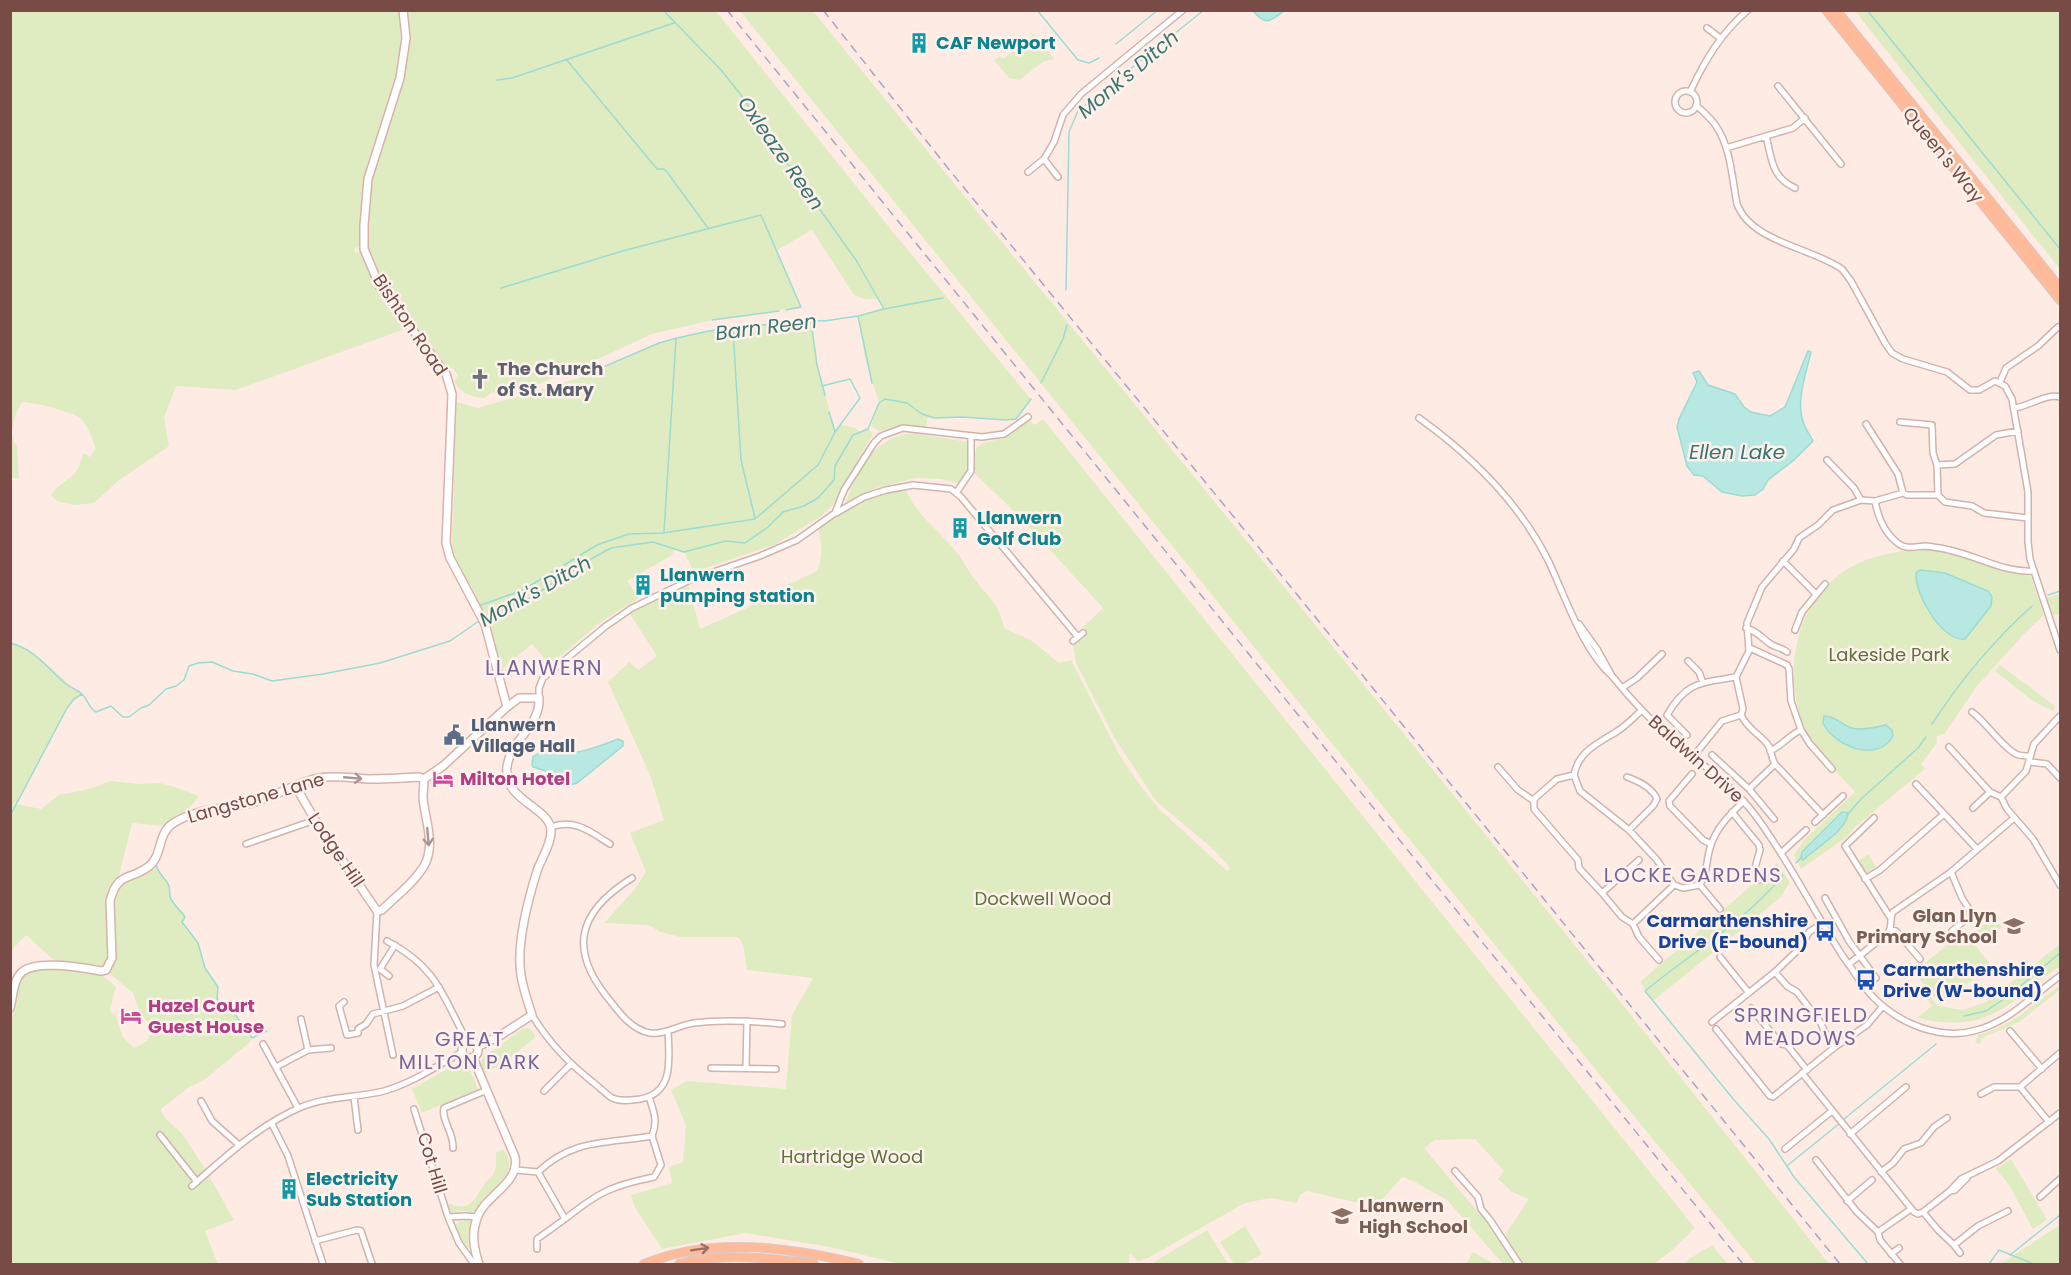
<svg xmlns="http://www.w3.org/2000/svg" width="2071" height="1275" font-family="Poppins,sans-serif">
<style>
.green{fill:#dfecc1}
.water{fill:#b7e8e1;stroke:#9cdbd2;stroke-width:1.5}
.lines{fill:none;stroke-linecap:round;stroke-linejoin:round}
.stream{stroke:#9cdbd2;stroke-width:1.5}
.street-casing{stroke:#d2b2ab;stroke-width:8}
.secondary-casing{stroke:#d8b2ab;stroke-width:10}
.primary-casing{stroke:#d6c9c8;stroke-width:10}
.street{stroke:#fff;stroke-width:5}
.secondary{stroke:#fff;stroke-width:7}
.primary{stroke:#fb9;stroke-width:8}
.rail{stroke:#aba1c8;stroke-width:1.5;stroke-dasharray:9 6;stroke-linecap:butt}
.oneway{stroke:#ae9391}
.oneway2{stroke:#a06d60}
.labels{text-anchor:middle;stroke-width:5;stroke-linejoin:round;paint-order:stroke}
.culture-label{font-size:18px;font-weight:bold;fill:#0d838f;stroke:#fff1eb;text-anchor:start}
.street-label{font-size:18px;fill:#784b47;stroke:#fff1eb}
.worship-label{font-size:18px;font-weight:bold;fill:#5b616d;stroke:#fff1eb;text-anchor:start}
.park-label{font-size:18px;fill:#5b733a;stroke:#fff1eb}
.service-label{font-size:18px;font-weight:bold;fill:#4e5e75;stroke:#fff1eb;text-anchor:start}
.hotel-label{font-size:18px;font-weight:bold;fill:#b23c85;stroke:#fff1eb;text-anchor:start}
.education-label{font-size:18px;font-weight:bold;fill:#785e54;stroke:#fff1eb;text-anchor:end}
.transit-label{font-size:18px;font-weight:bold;fill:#164399;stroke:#fff1eb;text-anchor:end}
.water-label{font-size:20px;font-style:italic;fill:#38766f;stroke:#fff1eb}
.neighbourhood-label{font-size:20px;letter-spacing:1.5px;fill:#78639c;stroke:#fff1eb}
.quarter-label{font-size:21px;letter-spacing:1.5px;fill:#78639c;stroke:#fff1eb}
</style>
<rect width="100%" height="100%" fill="#feece4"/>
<path class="green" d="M11,11H399C402,36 401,64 394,89C391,98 387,106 384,115C370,157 358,202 359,247L355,248V253L361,251L381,299L405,329L236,390L176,386L164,418L169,446L118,481L94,503L74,505L57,501L51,496C63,476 78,482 83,453L90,457L96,449C92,439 89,427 81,419C74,412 34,402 22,402L16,413L11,434L17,447L19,478H11Z
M406,11H716L893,232L1031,399L1016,419L1006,420L962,417L934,418L928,416L926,428L908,425L879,431L871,426L879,403L865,358L858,316L883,308L877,299H864L854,295L812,230L777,250L801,307L712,320L652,334L583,366L538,384L497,394L492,392L485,398C470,396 463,395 454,382L458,375L452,368H445C420,335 383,298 370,258C358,219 377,156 390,119C393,109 399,99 401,88C406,63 405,37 406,11Z
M740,11H813C1153,427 1496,842 1829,1264H1756L1600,1075Z
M1855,11H2060V269L2039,243Z
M1034,34L1054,59L1043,62L1019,80L1009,78L994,60L1000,56L1003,59Z
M805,320L811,321L817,365L835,431L841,425L855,428L860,432L868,429L873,434L833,505L820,517L776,544L694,572L684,552L675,549L671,556L627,581L639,598L602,621L550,665L532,644L500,671L491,627L452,551L456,402L478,408L589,375L659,343L677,338L709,331Z
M1043,419L1695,1228L1671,1251L1654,1264H1523L1505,1235L1529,1199L1512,1192L1498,1179L1504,1171L1475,1139L1435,1140L1424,1148L1488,1224L1515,1264H1503L1447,1200L1413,1181L1402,1177L1376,1207L1307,1191L1300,1195L1297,1203L1270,1198L1245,1203L1148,1258L1138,1261L1130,1254L1128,1264H901L830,1247L745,1233L662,1249L634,1206L631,1195L672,1183L669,1167L683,1162L686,1125L671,1090L687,1081L786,1089L792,1015L813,978L747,970L743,944L738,937H680L660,932L649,925L604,923L634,890L646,872L630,833L664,820L650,775L608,682L629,662L638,670L657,656L628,611L688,584L700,629L767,599L787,585L817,571C823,557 822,543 818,528C847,509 871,493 906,490C916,515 942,533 958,554C965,563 969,573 976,581C990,599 999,604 1004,628L1032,641L1059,663L1071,660L1119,754L1137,781L1157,807L1227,871L1231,869L1213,849L1156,801L1114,737L1076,663L1073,645L1087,632L1083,627L1103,608L1019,516L973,472L976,448L983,443L1004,438L1029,420L1035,425Z
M914,433L968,442C969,460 970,470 960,484L941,479L916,478L876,488L845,503C859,470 873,436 914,433Z
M1924,549L1948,553L2031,577L2044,615L2024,634L1977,686L1945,733L1936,737L1937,743L1921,764L1925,769L1855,827L1848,836L1801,869L1794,855L1803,841L1855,792C1841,776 1823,761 1812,743C1777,682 1792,592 1861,562C1881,553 1902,551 1924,549Z
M2060,594V614L2052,616L2046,598Z
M10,643C40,650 57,678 82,694L74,699L67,708L16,804L41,809L59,795L89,789L111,781L140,784L160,783L178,788L199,796L185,814L164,826L132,823L119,876L113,887L109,958L105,966L102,968L57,963L26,935L11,951Z
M2000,665L2055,706L2054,711C2034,706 2013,684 1995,671Z
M1869,854L1876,867L1866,873L1858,861Z
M1777,863L1790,882L1780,898L1653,1001L1640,982Z
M156,865C159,873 162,876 167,882C171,887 169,891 170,896C172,905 181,910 185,917L182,922L198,943L205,968L218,987L217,999L220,1002L229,1006L252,1038L249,1043L207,1078L188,1088L161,1109C163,1120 176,1126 182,1134C202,1162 218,1191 234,1220L205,1231L218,1264H11L10,1028L20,978L31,971L39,969L63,967L101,974L116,987L110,1009L112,1015L115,1014L123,1037L134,1048L147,1041L152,1030L139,1010L133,993L110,974C116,953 106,898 119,885C129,874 145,875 156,865Z
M1994,917L2002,927L1982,942L1974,932Z
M1964,931L1991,965L1941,1005L1914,972Z
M2060,944V966C2006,1005 1990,1034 1917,1018L1932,1006L1921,991L1924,989L1938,1006L1963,1010L1986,1002Z
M2058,987L2060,990L2019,1022L1982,1038L1980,1044L1975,1043L1978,1035C2011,1026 2030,1007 2058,987Z
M529,1028L535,1035V1038L512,1056L511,1062L503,1067L502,1065L484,1073L480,1061L485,1056L522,1029Z
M459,1062L467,1063L478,1089L422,1113L412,1089Z
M503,1149C523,1171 489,1196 474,1212L460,1211L451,1213L448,1203C470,1213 474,1200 485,1183C490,1175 486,1184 492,1176C497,1170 496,1161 496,1153Z
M2011,1159L2047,1220L2033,1229L2009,1185L1996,1169Z
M469,1220L471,1223L468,1234L469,1250L459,1235L456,1224L460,1221Z
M2060,1225V1264H2000Z
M1245,1226L1262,1254L1244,1264H1234L1220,1242Z
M1207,1230L1228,1264H1151Z
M1712,1245L1728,1264H1685L1689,1259Z
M1473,1252L1494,1264H1466Z"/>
<path class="water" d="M1253,11H1284C1269,22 1266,26 1253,11Z
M1808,351L1811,352C1806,374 1795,402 1804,424C1806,430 1810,435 1813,441L1794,460L1768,480L1763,489L1755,495L1742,496L1722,492L1703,476L1694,475L1687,466L1677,427L1679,419L1697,382L1693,373L1699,371L1708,385L1735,394L1744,407L1751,412L1770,416L1785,407Z
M1920,570L1945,573L1988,591L1992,597L1991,606L1965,639C1942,642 1914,593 1916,573Z
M1824,716C1835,716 1842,725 1852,728C1863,731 1875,727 1886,725L1892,730L1893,736C1877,764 1834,746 1823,723Z
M618,739L623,741V746L577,783L571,785C563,777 544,770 533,767L532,764L533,757L542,751C573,757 590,750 618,739Z
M1842,812L1848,813C1847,831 1815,848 1803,860L1801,858L1802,852Z"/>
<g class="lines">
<path class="stream" d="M663,10L721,70L741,95L796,176L856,260L884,309
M1037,10L1078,60L1089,63L1099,58
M1867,10L2060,249
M1116,44L1158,10
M566,59L657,169H664L667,172L708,228
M497,80L512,78L674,23
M501,288L626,250L761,215L801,307L786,310
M1066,290L1069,132L1078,111L1204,10
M858,316L872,383
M712,320L779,311
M811,321L817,365L825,395
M733,330L741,460L755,518
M594,371L659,343L677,338L709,331L805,320L824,321L858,316L884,309L943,298
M1041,383L1063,339L1067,325
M829,412L835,431
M664,532L676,339
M2048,595L2060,591
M481,605L523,590L597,545L629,534L663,533L755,519L818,465L835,432L860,398L850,379L822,386
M485,617L493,612L527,600L589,560L611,548L653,542L684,552L726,541L745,543L768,527L783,512L804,506L818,498L834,480L835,466L853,435L868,429L879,403L885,399L907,403L922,414L934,418L963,417L1006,420L1016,419L1031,399
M10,643C35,649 48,669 66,684C71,688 78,690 82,694C88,700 89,708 96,712L111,706L123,717H129L141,708L149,705L166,689L176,686L184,680L189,666L198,663L212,662L233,671L253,674L272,681L323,674L380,663L450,641L479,621
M1932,724C1960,681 1993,641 2032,606
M1847,815L1861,799L1918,748L1926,737
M10,816L67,708L74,699L82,694
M1796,863L1802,857
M156,865C159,873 162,876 167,882C171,888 169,891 170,896C172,905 181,910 185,917L182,922L198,943L205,968L218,987L217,999L220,1002L229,1006L252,1038L267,1031
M1783,875C1745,922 1691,953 1645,991L1734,1100L1769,1139L1794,1177L1868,1264
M1964,1016L1986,1011L2010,995L2060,953
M1844,1119L1936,1044
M1788,1165L1840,1123
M2010,1255L2060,1215
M1989,1264L1999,1250L2034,1264"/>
<g class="street-casing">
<path id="street" d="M1707,28L1720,38
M1778,86L1841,164
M1675 102a11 11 0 1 1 22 0a11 11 0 1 1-22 0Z
M1690,92C1705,60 1721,33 1748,10
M1696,105C1703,112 1711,118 1716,126C1731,148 1732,179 1737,204C1751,242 1810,247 1842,269L1851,281L1885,343L1892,353L1903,359L1947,372L1970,390H1979L1995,381L2005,386L2012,399L2028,492V542L2030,559L2060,650
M1766,136C1772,159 1771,177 1795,188
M1726,148L1793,128L1805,118
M1044,159L1058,177
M1028,172L1044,159L1054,142L1063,115L1081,94L1183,10
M2000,382L2006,368L2038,346L2058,327
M2015,408C2029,406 2047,393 2060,397
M1419,418C1472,456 1518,501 1548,560C1565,596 1583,651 1612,676L1597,649L1579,624
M1900,422L1932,425L1933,453L1937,465L1938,495
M1866,424L1898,474L1903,493
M1827,460L1854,488L1861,500
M1937,465L1955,464L1996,435L2018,431
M956,493L971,471V437
M1875,501C1878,517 1885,534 1899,544C1907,550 1917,546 1926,546C1933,547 1942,548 1949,550C1978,556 2004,573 2034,571
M836,513L864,497L886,490L913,485L951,489L961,497L1078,637
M1783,561L1816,594
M1746,628C1758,631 1762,639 1772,645C1778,648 1782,648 1787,652
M1795,630L1802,612L1825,584
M1073,641L1083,633
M1750,648L1787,665L1789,669L1791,701L1801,730
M1688,661L1699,672L1703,683
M1612,676C1632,701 1654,724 1679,745C1705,767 1734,787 1755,815C1789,860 1813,911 1844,958C1854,971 1862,986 1874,998C1900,1024 1941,1041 1977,1030C2010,1021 2033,995 2060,976
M1622,688L1637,678L1662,654
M539,698V688L543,678L606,626L632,608L690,580L760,556L797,540L835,513L844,490L874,443L881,436L903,428L982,437L1004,434L1028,417
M1642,710C1634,717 1626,726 1616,732C1598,743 1578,752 1574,775L1580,791L1629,830L1657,860L1674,885L1683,888L1700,885C1708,872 1706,861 1710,848C1715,829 1730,814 1744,801
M1972,712C1987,723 2001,746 2016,754C2020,756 2026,756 2030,756
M2060,716L2034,744L2026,771L2001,797L2007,809L2033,839L2060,885
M1687,735L1667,715C1687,681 1701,683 1736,677
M1949,747L1990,792L2001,797
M1770,751C1782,746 1789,735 1801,730L1810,744L1832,769
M1712,755L1749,789L1774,819
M1693,757L1722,721L1741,715
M2031,762L2047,764L2060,778
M1498,767L1518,790L1534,801
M1692,774L1669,801L1670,806L1703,840L1711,844
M1574,775L1557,779L1534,799V809L1578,860L1579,868L1602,893
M1627,777C1638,781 1652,787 1657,799L1653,806L1629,830
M1916,784L1977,849
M1749,789L1775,764
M1973,808L1990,792
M1732,812L1759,845L1760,850L1754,871L1759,880
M1823,815L1775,764C1771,758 1772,751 1768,745C1760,734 1749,731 1741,715L1743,709L1736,677L1749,651L1747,623L1762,587L1794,549L1799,538L1818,525L1833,510L1861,500L1875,501L1903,493L1907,495H1938L1945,502L1972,506L1984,513L2028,518
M1874,818L1845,846L1890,917
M1815,822L1843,796
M551,827C574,818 591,832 610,844
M246,844L315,820
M1781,853L1806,830
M1639,860L1602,893L1622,917L1633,924L1639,937L1659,960
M1951,872L1962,898L1972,914L1952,931
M632,878C576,913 568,951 611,1002C621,1015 633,1030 650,1033C665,1035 679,1025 694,1023C723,1019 753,1021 782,1024
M1865,879L1880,870L1944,814
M1700,885L1720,909
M1825,898L1849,941L1876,978
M377,911L374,965L393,1055
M1633,924L1674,885
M1891,929L1896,931L1920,959
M387,941C438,968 442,995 468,1043
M1720,957L1749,993
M1849,964L1888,933C1893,926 1889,919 1893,912L1951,872L2014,818
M1775,972L1787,986L1797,992L1821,1023L1824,1031L1835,1047
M389,976L380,969L395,945
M344,1002L339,1006L347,1035L358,1033V1029L366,1024L373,1014L403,1006L439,987
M1751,1008L1781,1044L1787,1045L1807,1070
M532,1015C549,1043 568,1063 594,1083C600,1088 606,1094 612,1098C621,1102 631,1100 640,1099C675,1093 669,1058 668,1031
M1712,1022L1775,972L1802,946L1809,932L1822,924
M1716,1029L1770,1096L1773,1097L1835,1047L1867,1025L1883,1006
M2010,1031L2042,1069
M263,1044L298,1108
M308,1050L331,1048
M276,1067L308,1050L301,1019
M746,1067L747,1021
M711,1068L776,1069
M1802,1073L1914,1212L1918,1214L1923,1212L1950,1191
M544,1091L570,1065
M1981,1094L1994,1087H2020
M354,1097L358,1130
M201,1101L212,1121L239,1145
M414,1109L448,1217L466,1216L477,1217
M2049,1122L2020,1087L2060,1053
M272,1124L288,1156L323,1264
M1850,1134L1906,1087
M160,1135L197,1182
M453,1148C454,1133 441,1120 444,1108L487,1090
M1785,1149L1832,1111
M1816,1160L1857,1212L1878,1232
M516,1170L538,1172C574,1138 607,1144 652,1136C658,1121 654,1112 649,1097
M1455,1171L1478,1197L1481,1209L1490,1220L1519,1264
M538,1172L565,1219C599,1192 611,1186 654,1177L661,1165L652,1136
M1881,1172L1893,1163L1904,1149L1921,1143L1934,1127L1947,1118
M1967,1178L1955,1190L1950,1191L1961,1179L1998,1161L2060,1113
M192,1186C225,1157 258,1126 299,1108C326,1096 357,1098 384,1091C412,1083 437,1066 462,1052
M2040,1197L2060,1179
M1847,1201L1872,1180
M1923,1212L1938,1230L1954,1245L1978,1226L2008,1211
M448,1217L459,1243L474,1264
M315,1241L357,1230L361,1231L372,1264
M1954,1245L1960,1253
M537,1249V1239L565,1219
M1891,1254L1899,1248
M1900,1264L1880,1240L1878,1232L1911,1209"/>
</g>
<g class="secondary-casing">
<path id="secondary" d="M403,10L406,38L400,78L368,179L364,225V249L380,287L446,374L452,394L446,543L450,558L485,624L507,707
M424,779L443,766L507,707L519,698H539C541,726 510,740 507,767C503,802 552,807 551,832C551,845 541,859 537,871C528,900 516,945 521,975C523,989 528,1002 532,1015L501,1035L477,1047
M296,787L315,820L377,911L382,910C396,896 414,883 424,866C436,845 425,820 423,798C423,791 424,785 424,779
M10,1008C13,997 13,980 22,972C37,959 83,968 101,971L106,970L112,958L110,901C118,871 129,881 148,867C163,856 157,835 172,824C197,808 223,809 251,803C274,798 296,782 319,778C336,775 352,778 369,779C386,779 403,778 419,777L424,779
M462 1050a8 8 0 1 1 16 0a8 8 0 1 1-16 0Z
M473,1058L515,1157C520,1184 485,1195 477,1218C471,1234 474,1249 479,1264"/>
</g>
<g class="primary-casing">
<path id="primary" d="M1826,10L2060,300
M1836,10L2060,288
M644,1264C713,1236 788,1247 859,1264
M679,1264C723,1252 769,1258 814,1264"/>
</g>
<use href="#street" class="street"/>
<use href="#secondary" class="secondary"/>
<use href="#primary" class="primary"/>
<path class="rail" d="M727,10L1743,1264
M823,10L947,167L1256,544L1840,1264"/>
</g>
<defs><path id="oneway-shaft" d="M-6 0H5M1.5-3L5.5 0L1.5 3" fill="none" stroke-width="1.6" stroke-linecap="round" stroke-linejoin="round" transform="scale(1.5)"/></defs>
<g class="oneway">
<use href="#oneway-shaft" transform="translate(353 778) rotate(5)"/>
<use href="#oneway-shaft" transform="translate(428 837) rotate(85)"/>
</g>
<use class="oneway2" href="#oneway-shaft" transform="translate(700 1249) rotate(-9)"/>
<defs>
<g id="building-bare" transform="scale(1.62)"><path d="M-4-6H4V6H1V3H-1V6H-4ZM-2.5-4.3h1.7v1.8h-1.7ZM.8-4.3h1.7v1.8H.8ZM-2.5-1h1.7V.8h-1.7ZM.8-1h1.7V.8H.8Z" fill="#0f9aa8" stroke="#fff1eb" stroke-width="2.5" paint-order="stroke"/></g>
<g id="church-bare" transform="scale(1.62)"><path d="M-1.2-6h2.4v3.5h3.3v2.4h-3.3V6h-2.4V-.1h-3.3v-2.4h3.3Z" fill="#6b7280" stroke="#fff1eb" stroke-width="2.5" paint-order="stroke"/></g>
<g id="civic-bare" transform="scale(1.62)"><path d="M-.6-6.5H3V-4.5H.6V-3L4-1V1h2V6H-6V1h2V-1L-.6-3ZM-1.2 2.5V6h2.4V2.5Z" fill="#5c6f8a" stroke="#fff1eb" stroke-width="2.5" paint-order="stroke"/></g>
<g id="hotel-bare" transform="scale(1.62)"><path d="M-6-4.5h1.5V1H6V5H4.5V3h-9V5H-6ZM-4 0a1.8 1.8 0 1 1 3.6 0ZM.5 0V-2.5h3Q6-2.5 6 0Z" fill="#d1479c" stroke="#fff1eb" stroke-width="2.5" paint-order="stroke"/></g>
<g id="school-bare" transform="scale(1.62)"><path d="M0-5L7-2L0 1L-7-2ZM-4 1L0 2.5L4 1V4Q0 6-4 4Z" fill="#8d6e63" stroke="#fff1eb" stroke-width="2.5" paint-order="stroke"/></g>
<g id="bus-bare" transform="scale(1.62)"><path d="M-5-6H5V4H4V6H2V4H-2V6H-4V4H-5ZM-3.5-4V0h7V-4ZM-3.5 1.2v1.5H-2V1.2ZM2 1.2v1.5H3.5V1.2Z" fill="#1a4fb4" stroke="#fff1eb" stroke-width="2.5" paint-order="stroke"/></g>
</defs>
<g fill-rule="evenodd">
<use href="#building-bare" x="919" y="43"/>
<use href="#church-bare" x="480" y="379"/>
<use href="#building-bare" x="960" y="528"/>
<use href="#building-bare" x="643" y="585"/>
<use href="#civic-bare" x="454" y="735"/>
<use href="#hotel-bare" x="443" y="779"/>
<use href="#school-bare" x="2014" y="926"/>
<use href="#bus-bare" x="1825" y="931"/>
<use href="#bus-bare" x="1866" y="980"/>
<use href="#hotel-bare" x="131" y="1016"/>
<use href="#building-bare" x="289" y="1189"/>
<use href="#school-bare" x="1342" y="1216"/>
</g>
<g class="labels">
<g class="culture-label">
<text x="936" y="49">CAF Newport</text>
<text x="977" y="524">Llanwern<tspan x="977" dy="21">Golf Club</tspan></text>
<text x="660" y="581">Llanwern<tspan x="660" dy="21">pumping station</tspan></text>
<text x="306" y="1185">Electricity<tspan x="306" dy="21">Sub Station</tspan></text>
</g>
<g class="street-label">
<text transform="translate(1943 155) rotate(51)" y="6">Queen's Way</text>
<text transform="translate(410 325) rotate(56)" y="6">Bishton Road</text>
<text transform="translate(1696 759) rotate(42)" y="6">Baldwin Drive</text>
<text transform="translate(256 798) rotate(-16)" y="6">Langstone Lane</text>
<text transform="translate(336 850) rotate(56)" y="6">Lodge Hill</text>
<text transform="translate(432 1163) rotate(73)" y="6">Cot Hill</text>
</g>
<g class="worship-label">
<text x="497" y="375">The Church<tspan x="497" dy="21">of St. Mary</tspan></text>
</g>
<g class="park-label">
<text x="1889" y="661">Lakeside Park</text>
<text x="1043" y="905">Dockwell Wood</text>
<text x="852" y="1163">Hartridge Wood</text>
</g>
<g class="service-label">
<text x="471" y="731">Llanwern<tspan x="471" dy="21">Village Hall</tspan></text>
</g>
<g class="hotel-label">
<text x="460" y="785">Milton Hotel</text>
<text x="148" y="1012">Hazel Court<tspan x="148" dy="21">Guest House</tspan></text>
</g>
<g class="education-label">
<text x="1997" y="922">Glan Llyn<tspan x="1997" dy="21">Primary School</tspan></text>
<text x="1359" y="1212" text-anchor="start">Llanwern<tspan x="1359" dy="21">High School</tspan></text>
</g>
<g class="transit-label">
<text x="1808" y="927">Carmarthenshire<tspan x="1808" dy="21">Drive (E-bound)</tspan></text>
<text x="1883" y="976" text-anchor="start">Carmarthenshire<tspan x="1883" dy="21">Drive (W-bound)</tspan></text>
</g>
<g class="water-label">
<text transform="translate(1128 74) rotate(-40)" y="7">Monk's Ditch</text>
<text transform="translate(781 153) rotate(55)" y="7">Oxleaze Reen</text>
<text transform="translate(766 327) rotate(-7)" y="7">Barn Reen</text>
<text x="1737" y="459">Ellen Lake</text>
<text transform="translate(535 591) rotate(-29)" y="7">Monk's Ditch</text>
</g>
<g class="neighbourhood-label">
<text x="1693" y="882">LOCKE GARDENS</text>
<text x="1801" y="1022">SPRINGFIELD<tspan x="1801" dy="23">MEADOWS</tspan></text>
<text x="470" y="1046">GREAT<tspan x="470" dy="23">MILTON PARK</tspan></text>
</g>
<g class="quarter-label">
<text x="544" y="675">LLANWERN</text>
</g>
</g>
<rect width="2071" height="1275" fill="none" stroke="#784b47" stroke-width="24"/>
</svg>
